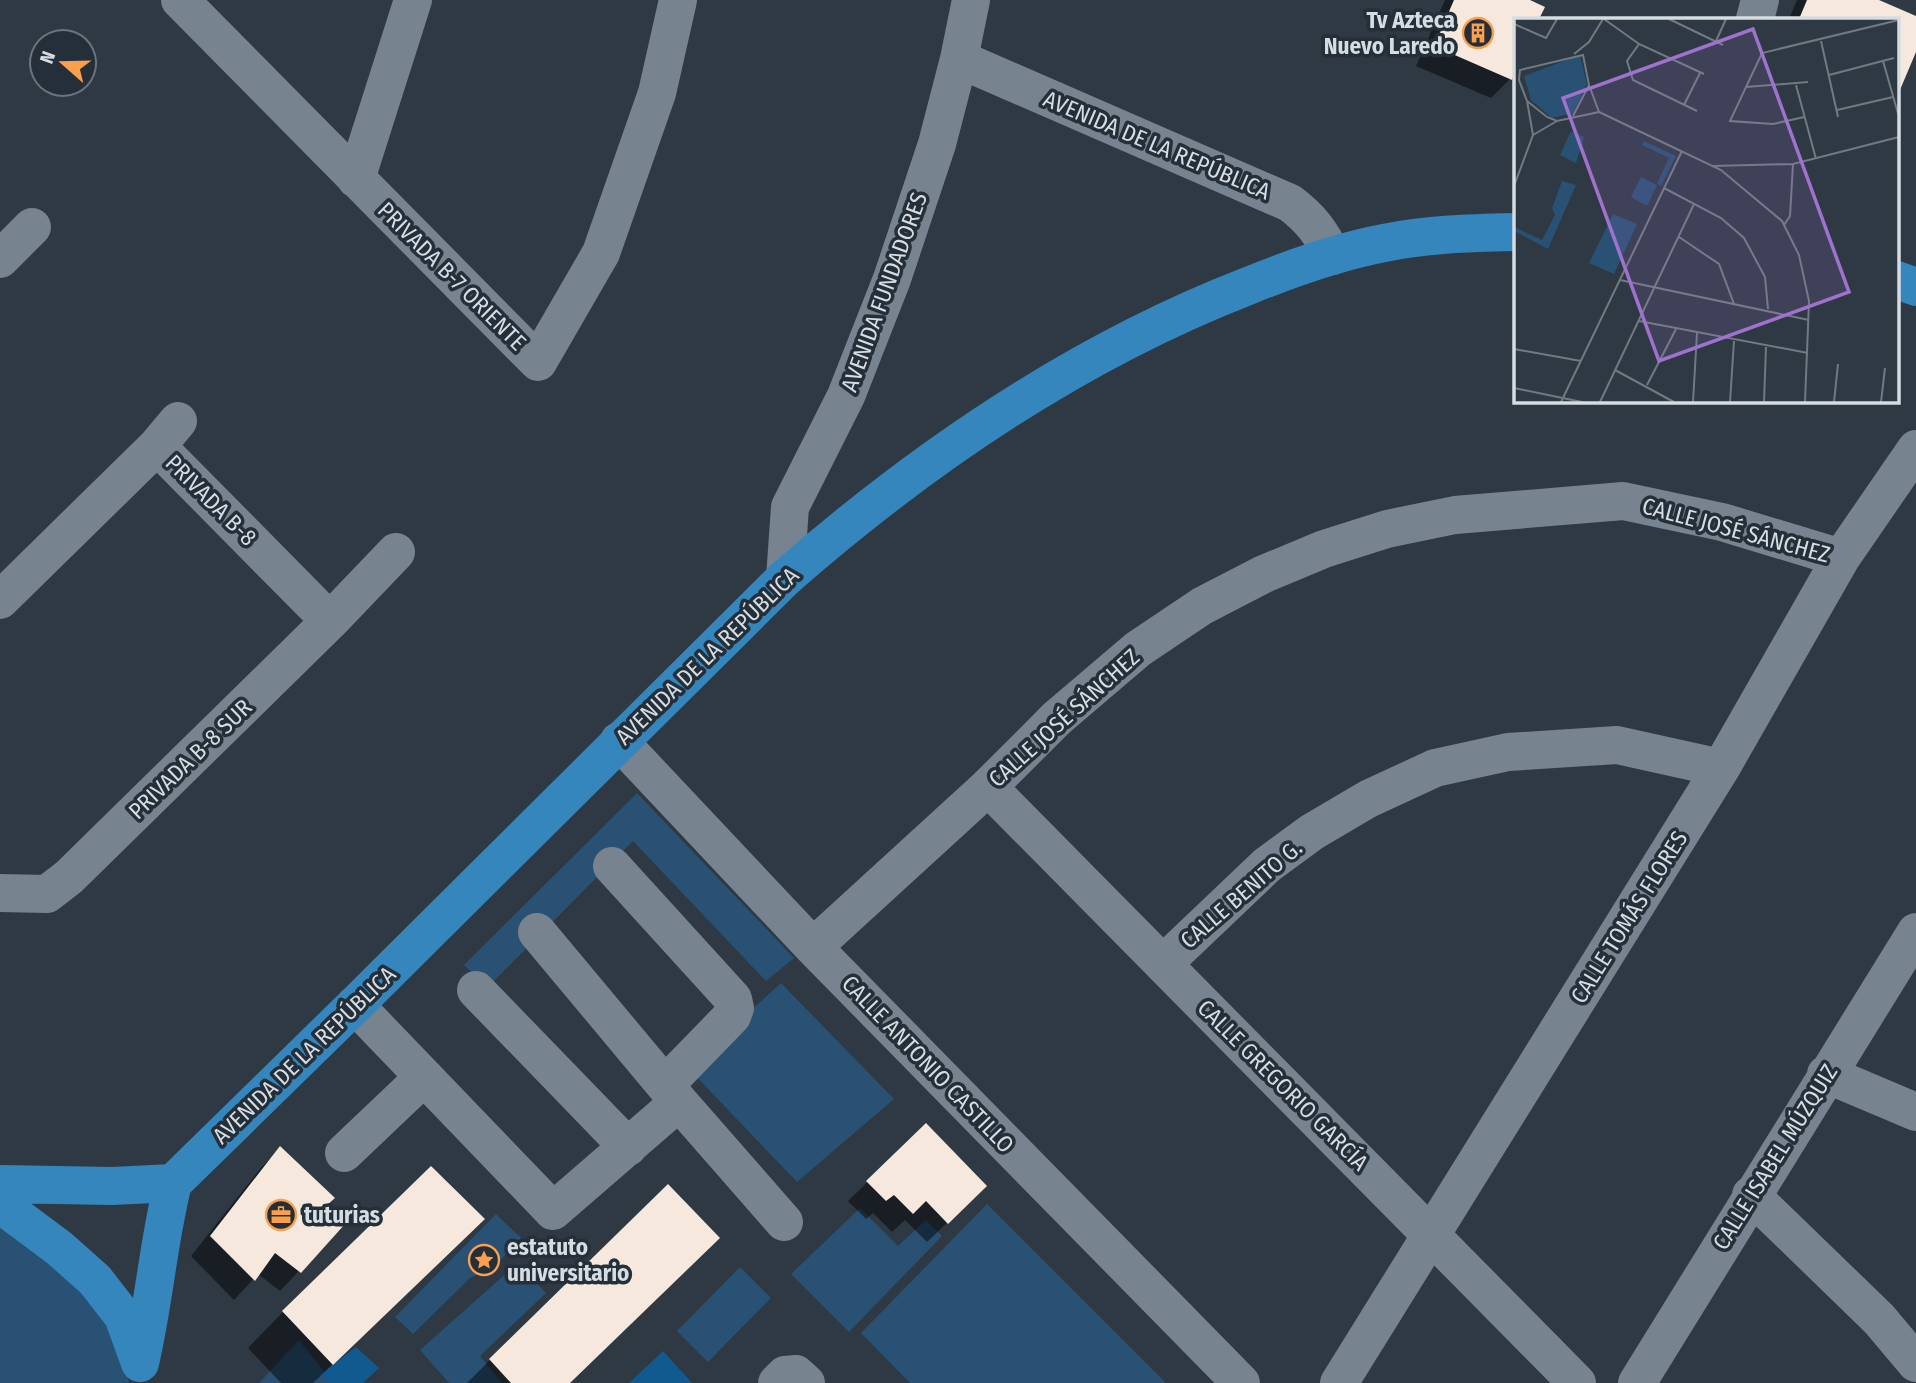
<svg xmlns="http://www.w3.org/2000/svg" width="1916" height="1383" font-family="'Fira Sans Condensed',sans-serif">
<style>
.green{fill:#295174}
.water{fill:#105a90}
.shadow{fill:#0007}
.building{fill:#f6e8dc}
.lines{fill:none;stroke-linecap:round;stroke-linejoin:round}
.minor{stroke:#77848f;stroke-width:38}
.major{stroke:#3486bd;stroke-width:38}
.labels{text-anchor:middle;stroke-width:7;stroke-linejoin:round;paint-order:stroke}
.poi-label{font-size:23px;font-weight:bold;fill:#d5dce2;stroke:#242f39;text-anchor:start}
.street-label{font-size:23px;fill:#d5dce2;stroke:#242f39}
.inset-road{fill:none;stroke:#717a83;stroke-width:2}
.view{fill:#9f72cd;fill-opacity:0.15;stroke:#9f72cd;stroke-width:3.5}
.inset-edge{fill:none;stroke:#d5dce2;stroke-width:3.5}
</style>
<rect width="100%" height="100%" fill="#2e3943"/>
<path class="green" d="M637,793L794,958L766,981L633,841L487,988L464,965Z
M781,983L894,1099L797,1182L688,1068Z
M987,1204L1166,1383H910L861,1333Z
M860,1208L898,1246L926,1220L942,1236L849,1332L791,1274Z
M496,1214L521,1238L495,1266L470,1278L413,1334L395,1317Z
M0,1217L98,1295L124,1353L129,1383H0Z
M518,1263L546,1293L480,1356L502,1383H449L420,1350Z
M740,1267L771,1298L708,1362L677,1331Z
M299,1340L333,1383H259Z"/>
<path class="water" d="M356,1347L379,1368L363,1383H330L321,1374Z
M663,1351L692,1383H629Z"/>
<path class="shadow" d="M1445,0H1526L1542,8L1537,19H1515V68L1510,79L1491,98L1416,66Z
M1797,0H1875L1916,18V48L1897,93V19H1789Z
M926,1125L985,1186L927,1242L905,1220L892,1232L873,1213L866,1219L848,1201Z
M280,1149L324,1207L343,1224L280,1291L258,1274L234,1300L191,1256L261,1168Z
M447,1254L313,1383H281L248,1348L283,1312Z
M490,1360L569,1383H467Z"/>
<path class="building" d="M1454,0H1530L1545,7L1539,19H1515V72L1512,80L1434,46Z
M1807,0H1879L1916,16V52L1897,97V19H1799Z
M926,1123L987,1186L948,1224L926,1201L913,1214L894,1195L886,1201L866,1181Z
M280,1146L335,1198L326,1206L345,1224L301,1273L275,1253L255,1281L210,1236Z
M431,1166L485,1219L333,1365L282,1311Z
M668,1184L720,1238L570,1383H511L489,1359Z"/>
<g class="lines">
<path class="minor" d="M180,0L538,362L601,253L657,93L678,0
M1755,19L1760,0
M959,59L1290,203C1310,218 1322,233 1332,256
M356,179L413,0
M0,259L32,227
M157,446L330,621
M785,578L790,507L846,396L892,279L937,144L959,59L971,0
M0,600L157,446L178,421
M619,741L813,947L1241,1383
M988,787L1577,1383
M612,866L733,999L735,1008L732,1016L665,1085
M0,893L47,894L69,877L330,621L396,552
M537,932L679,1102
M813,947L988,787L1057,718L1138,649L1202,606L1264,574L1324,549L1387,529L1455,515L1623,501L1722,522L1841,558
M1164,963L1267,865L1312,832L1368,799L1435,768L1508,752L1617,745L1721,768
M476,990L628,1147
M355,1005L553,1211L679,1102L784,1222
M1826,1074L1916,1112
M344,1153L424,1077
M1751,1195L1879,1319L1916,1363
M777,1383L785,1375L796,1374L806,1383
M1339,1383L1721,768L1841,558L1916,449
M1637,1383L1916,932"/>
<path class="major" d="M1897,280L1916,287
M173,1183L355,1005L785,578C922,458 1078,352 1248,286C1292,268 1337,252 1384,243C1427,234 1471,233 1515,232
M0,1184L112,1186L173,1183
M0,1204L59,1248L95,1280L123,1316L140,1363
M140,1363C154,1304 158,1243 173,1183"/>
</g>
<defs>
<g id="building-ring" transform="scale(1.575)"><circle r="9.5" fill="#242f39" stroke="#f99f4d" stroke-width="1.5"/><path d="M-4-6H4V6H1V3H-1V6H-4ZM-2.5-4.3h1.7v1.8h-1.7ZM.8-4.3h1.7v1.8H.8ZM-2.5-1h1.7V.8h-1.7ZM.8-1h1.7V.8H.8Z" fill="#f99f4d"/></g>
<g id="office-ring" transform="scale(1.575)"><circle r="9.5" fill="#242f39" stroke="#f99f4d" stroke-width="1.5"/><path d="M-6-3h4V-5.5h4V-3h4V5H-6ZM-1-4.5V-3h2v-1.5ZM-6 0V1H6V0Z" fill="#f99f4d"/></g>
<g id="sight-ring" transform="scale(1.575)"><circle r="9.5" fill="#242f39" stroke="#f99f4d" stroke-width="1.5"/><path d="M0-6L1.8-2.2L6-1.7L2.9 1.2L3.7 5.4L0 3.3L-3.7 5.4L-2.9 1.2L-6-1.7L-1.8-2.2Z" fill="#f99f4d"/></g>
</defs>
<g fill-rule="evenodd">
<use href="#building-ring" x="1478" y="33"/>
<use href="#office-ring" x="281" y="1215"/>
<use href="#sight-ring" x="484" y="1260"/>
</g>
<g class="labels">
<g class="poi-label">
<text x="1455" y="28" text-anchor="end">Tv Azteca<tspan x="1455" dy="26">Nuevo Laredo</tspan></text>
<text x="304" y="1223">tuturias</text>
<text x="507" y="1255">estatuto<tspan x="507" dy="26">universitario</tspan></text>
</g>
<g class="street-label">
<text transform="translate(1157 145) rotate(23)" y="8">AVENIDA DE LA REPÚBLICA</text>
<text transform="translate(452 276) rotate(45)" y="8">PRIVADA B-7 ORIENTE</text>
<text transform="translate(884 292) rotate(-70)" y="8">AVENIDA FUNDADORES</text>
<text transform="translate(211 500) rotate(45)" y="8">PRIVADA B-8</text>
<text transform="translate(1736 530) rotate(15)" y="8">CALLE JOSÉ SÁNCHEZ</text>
<text transform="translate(707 656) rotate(-44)" y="8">AVENIDA DE LA REPÚBLICA</text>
<text transform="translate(1064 718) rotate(-42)" y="8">CALLE JOSÉ SÁNCHEZ</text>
<text transform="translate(190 759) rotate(-44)" y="8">PRIVADA B-8 SUR</text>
<text transform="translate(1241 894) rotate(-41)" y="8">CALLE BENITO G.</text>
<text transform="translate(1629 917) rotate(-58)" y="8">CALLE TOMÁS FLORES</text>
<text transform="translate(304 1055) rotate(-44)" y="8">AVENIDA DE LA REPÚBLICA</text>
<text transform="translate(928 1064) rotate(46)" y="8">CALLE ANTONIO CASTILLO</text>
<text transform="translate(1283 1085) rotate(45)" y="8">CALLE GREGORIO GARCÍA</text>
<text transform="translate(1775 1157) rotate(-58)" y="8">CALLE ISABEL MÚZQUIZ</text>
</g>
</g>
<g transform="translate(1514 18)">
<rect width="385" height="385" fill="#2e3943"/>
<path d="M66,37L73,66L59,95L38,100L17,82L10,58ZM57,113L70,119L62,145L46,137ZM130,123L162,138L147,168L143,165L155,140L128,127ZM127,159L143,167L133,188L117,179ZM48,163L62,167L34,231L0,213V209L28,222L41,197L38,190ZM99,196L123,206L100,256L75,245Z" fill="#295174"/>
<path class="inset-road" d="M90,1L125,26L190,56M155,1L209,27M0,6L32,20L43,1M202,23L212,1M307,23L324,99M125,26L113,43L119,62L183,93M60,36L75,24L89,1M369,43L385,99M315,57L380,40M75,67L85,94M282,67L302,141M232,69L294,64M170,87L186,55M323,92L379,79M85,94L207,152L268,203L285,237L295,283L291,384M59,98L75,67L69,37L6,52L5,62L13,83L33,99L43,103L85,94M290,99L259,106L216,103L248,35L385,2M19,117L43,103M199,148L279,146L385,119M0,168L19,117L13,83M150,170L207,200L230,220L251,259L254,291M270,207L276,198L279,146M165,219L205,246L220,286M106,262L295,302M125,303L294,335M0,331L67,343M101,352L160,384M133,367L162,311M0,370L68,384M47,384L168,133M86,384L180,186M179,384L183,315M216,384L220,323M250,384L252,329M320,384L324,346M367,384L371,350"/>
<path class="view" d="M239,11L335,274L145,343L49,80Z"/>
<rect width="385" height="385" class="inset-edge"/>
</g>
<g transform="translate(63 63) rotate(290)"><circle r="33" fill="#242f39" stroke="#6b747d" stroke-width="2"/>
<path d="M0-5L12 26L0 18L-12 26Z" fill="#f99f4d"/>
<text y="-10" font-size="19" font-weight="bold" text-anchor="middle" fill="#d5dce2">N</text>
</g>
</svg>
